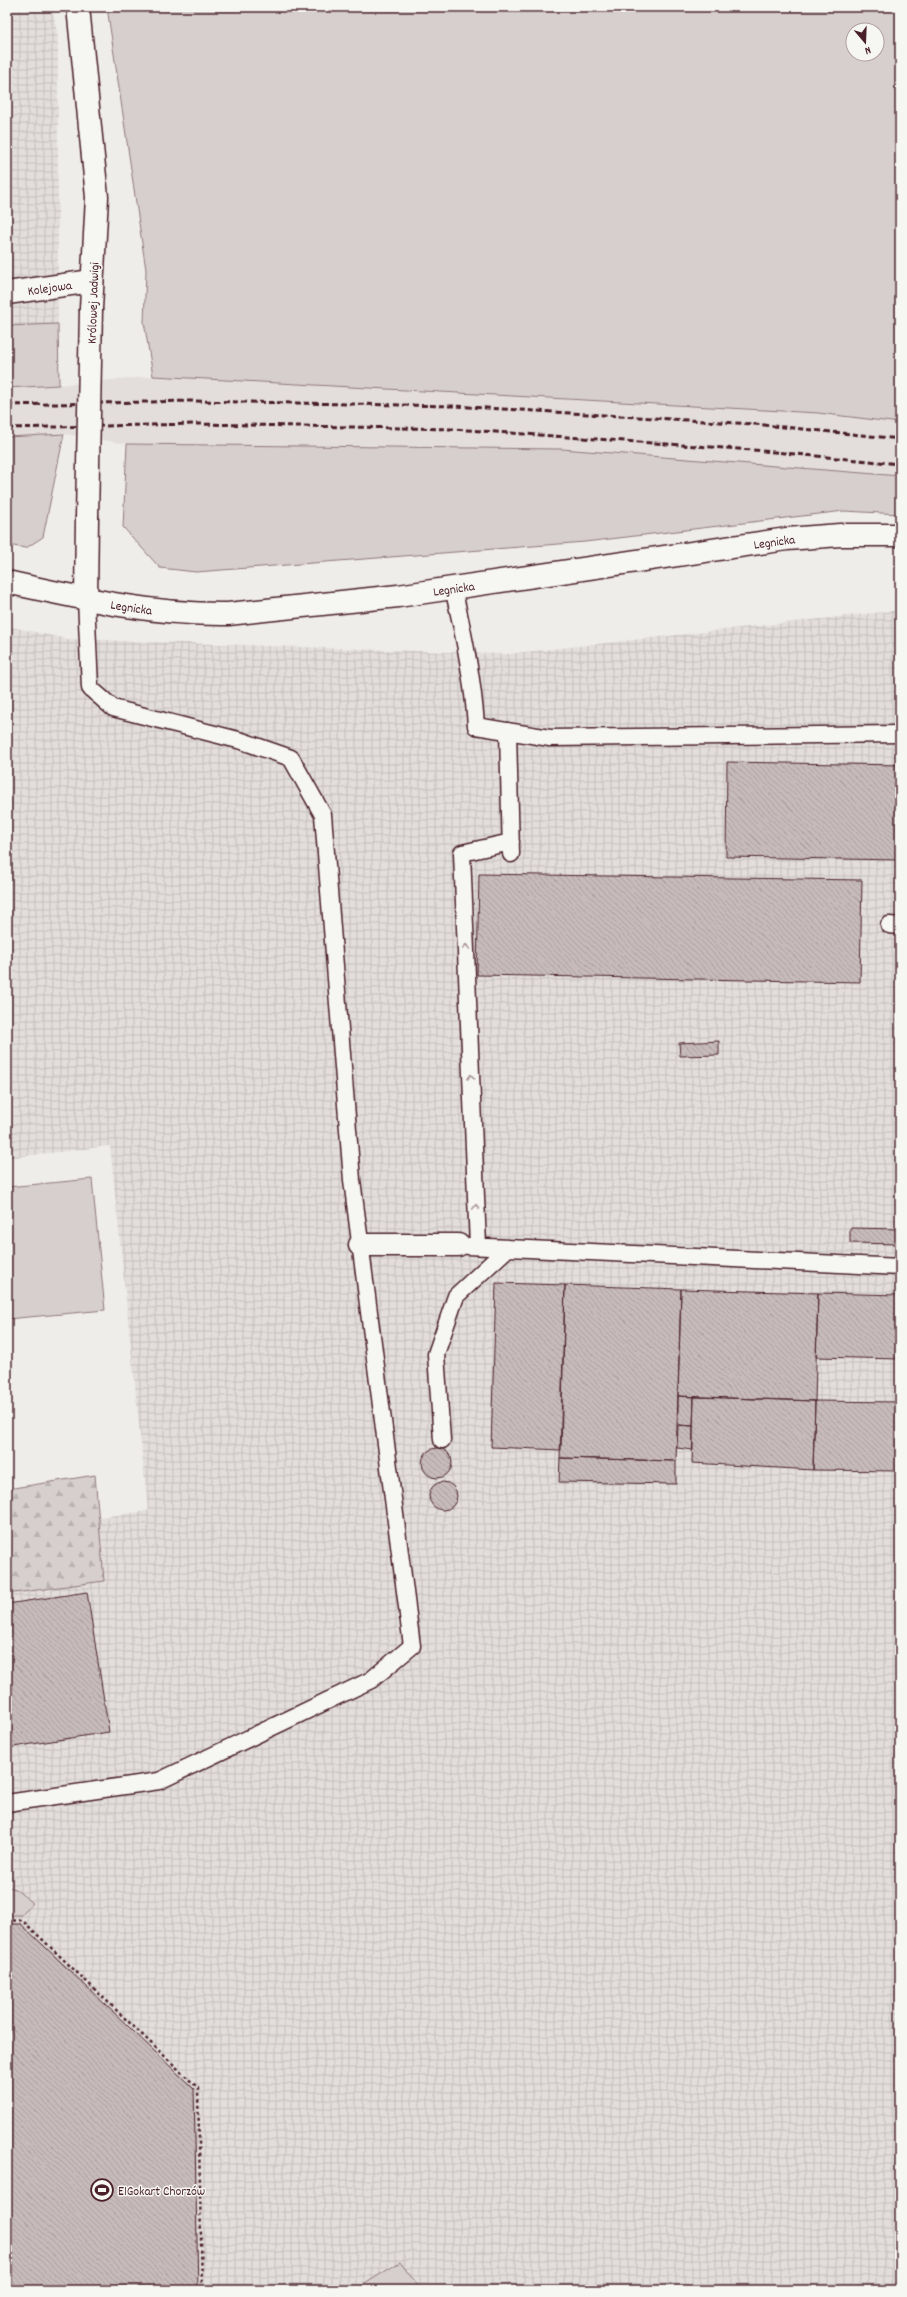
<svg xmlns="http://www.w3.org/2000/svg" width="907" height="2297" font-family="Dekko,sans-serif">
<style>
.built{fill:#e3dedc}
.industrial{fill:url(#industrial-grid)}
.grass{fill:#d7cfce;stroke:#90777c;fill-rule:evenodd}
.forest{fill:url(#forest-firs);stroke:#90777c}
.building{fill:url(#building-back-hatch);stroke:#4a1f2b}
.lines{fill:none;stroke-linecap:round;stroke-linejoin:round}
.service-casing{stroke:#4a1f2b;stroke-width:19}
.minor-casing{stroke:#4a1f2b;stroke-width:25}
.path{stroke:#4a1f2b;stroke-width:2.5;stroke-dasharray:3 3;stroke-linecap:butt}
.service{stroke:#f6f6f2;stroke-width:16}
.minor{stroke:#f6f6f2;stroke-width:22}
.rail{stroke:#4a1f2b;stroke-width:3;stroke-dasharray:6 3;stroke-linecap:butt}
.minor-bridge-casing{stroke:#4a1f2b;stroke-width:25;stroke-linecap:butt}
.minor-bridge{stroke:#f6f6f2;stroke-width:22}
.oneway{stroke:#a99598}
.labels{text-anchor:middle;stroke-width:3;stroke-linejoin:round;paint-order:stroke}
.street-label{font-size:13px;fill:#4a1f2b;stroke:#f6f6f2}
.poi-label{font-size:13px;fill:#4a1f2b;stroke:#f6f6f2;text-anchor:start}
</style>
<defs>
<pattern id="industrial-grid" width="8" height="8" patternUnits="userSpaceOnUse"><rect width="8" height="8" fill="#e3dedc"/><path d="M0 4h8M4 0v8" fill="none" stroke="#c4bebd"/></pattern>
<pattern id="forest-firs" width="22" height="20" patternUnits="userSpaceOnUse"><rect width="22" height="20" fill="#d7cfce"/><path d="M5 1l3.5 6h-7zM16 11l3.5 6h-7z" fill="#bab1b1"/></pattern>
<pattern id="building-back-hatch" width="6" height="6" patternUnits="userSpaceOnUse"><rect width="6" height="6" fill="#c6babb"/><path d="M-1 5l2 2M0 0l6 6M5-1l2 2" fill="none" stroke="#ac9fa1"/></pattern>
</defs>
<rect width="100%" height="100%" fill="#efedea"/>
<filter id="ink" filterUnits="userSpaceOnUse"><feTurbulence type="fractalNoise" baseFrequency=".025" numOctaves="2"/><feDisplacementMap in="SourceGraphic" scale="8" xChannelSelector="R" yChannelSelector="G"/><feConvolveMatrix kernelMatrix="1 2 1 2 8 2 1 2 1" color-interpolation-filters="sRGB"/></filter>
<g filter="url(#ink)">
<path class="built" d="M153,376L818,413L900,423V476L562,449L127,444L64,434L7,437V388L59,385Z"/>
<path class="industrial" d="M7,7H52L58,38V324L7,326Z
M900,610V2290H7V1529L148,1511L110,1146L7,1158V626L67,639L507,654Z"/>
<path class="grass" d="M107,7H900V423L818,413L153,376L144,322L146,270ZM853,30H877V54H853Z
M58,324L59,385L7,388V326Z
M64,434L43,537L26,548L7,545V437Z
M127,444L562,449L900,476V514L844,511L585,542L196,572L160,568L123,527Z
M92,1179L105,1310L7,1319V1187Z
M7,1886L15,1889L33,1903L22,1915H7Z
M400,2262L421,2290H355Z"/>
<path class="forest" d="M95,1475L104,1581L7,1594V1489Z"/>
<path class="building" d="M727,762L900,765V860L726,857Z
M479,874L862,880L860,982L477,975Z
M719,1041V1055L680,1056L679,1043Z
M850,1228L900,1229V1244L850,1243Z
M496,1283L565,1285L561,1450L491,1447Z
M565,1285L681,1289L676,1461L560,1458Z
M681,1289L818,1293L815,1401L678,1396Z
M818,1293L900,1295V1359L816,1357Z
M678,1396L694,1397L693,1426L678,1425Z
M694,1397L815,1401L813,1470L692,1463Z
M815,1401L900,1402V1471L813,1470Z
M678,1425L693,1426V1450L677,1448Z
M422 1463a15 15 0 1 1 30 0a15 15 0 1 1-30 0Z
M560,1458L676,1461V1484L559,1482Z
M429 1496a14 14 0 1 1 28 0a14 14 0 1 1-28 0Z
M87,1592L109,1732L7,1748V1604Z
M7,1924H21L194,2089L198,2290H7Z"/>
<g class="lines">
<g class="service-casing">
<path id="service" d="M453,588C464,634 473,679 476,726L550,738L900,734
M508,731L511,854
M889,925L900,926
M468,1246L900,1267
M478,1246L462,853L511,842
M442,1440L436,1354L456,1296L508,1248
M7,1803L159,1781L371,1680L412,1646L352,1180L323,815L291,758L242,741L113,708L90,688L86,599"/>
</g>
<g class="minor-casing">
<g id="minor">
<path d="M78,7L97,197L91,309"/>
<path id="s1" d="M7,293L92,281"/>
<path id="s2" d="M7,582C80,598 153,615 228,614L398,596L787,539L840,535H900"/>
<path d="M86,599L87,518"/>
<path d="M360,1245H458"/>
</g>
</g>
<path class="path" d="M7,1921L22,1920L198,2088L202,2290"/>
<use href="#service" class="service"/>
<use href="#minor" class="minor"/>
<path class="rail" d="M7,405L192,401L453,406L754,424L900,439
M7,428L197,424L453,429L753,450L900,464"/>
<g class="minor-bridge-casing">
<path id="minor-bridge" d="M87,518L91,309"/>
</g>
<use href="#minor-bridge" class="minor-bridge"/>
</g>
<defs><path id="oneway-chevron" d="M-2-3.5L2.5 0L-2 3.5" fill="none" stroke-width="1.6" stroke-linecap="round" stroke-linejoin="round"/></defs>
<g class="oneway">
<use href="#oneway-chevron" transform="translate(466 947) rotate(-92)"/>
<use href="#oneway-chevron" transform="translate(471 1077) rotate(-92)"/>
<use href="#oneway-chevron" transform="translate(476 1207) rotate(-92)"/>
</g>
</g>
<defs>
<g id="stadium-ring" transform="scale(1.15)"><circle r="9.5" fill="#f6f6f2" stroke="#4a1f2b" stroke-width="1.5"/><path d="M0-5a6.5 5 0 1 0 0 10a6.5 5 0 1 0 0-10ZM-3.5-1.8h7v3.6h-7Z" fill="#4a1f2b"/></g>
</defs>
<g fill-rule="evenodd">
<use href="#stadium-ring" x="102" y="2190"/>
</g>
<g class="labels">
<g class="street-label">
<text dy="5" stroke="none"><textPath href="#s1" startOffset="43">Kolejowa</textPath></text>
<text transform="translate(92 303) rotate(-88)" y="5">Królowej Jadwigi</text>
<text dy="5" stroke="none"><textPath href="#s2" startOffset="775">Legnicka</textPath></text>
<text dy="5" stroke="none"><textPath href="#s2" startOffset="451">Legnicka</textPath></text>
<text dy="5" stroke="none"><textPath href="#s2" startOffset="127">Legnicka</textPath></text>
</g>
<g class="poi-label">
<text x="118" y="2195">E1Gokart Chorzów</text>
</g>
</g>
<rect width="907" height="2297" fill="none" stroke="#f6f6f2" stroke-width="24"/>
<rect x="12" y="12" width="883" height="2273" fill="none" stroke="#4a1f2b" stroke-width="1.5" filter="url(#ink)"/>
<g transform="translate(865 42) rotate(161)"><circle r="19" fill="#f6f6f2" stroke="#b1a0a2"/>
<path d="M0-3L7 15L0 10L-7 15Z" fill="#4a1f2b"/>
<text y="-6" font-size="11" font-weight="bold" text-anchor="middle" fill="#4a1f2b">N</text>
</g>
</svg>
